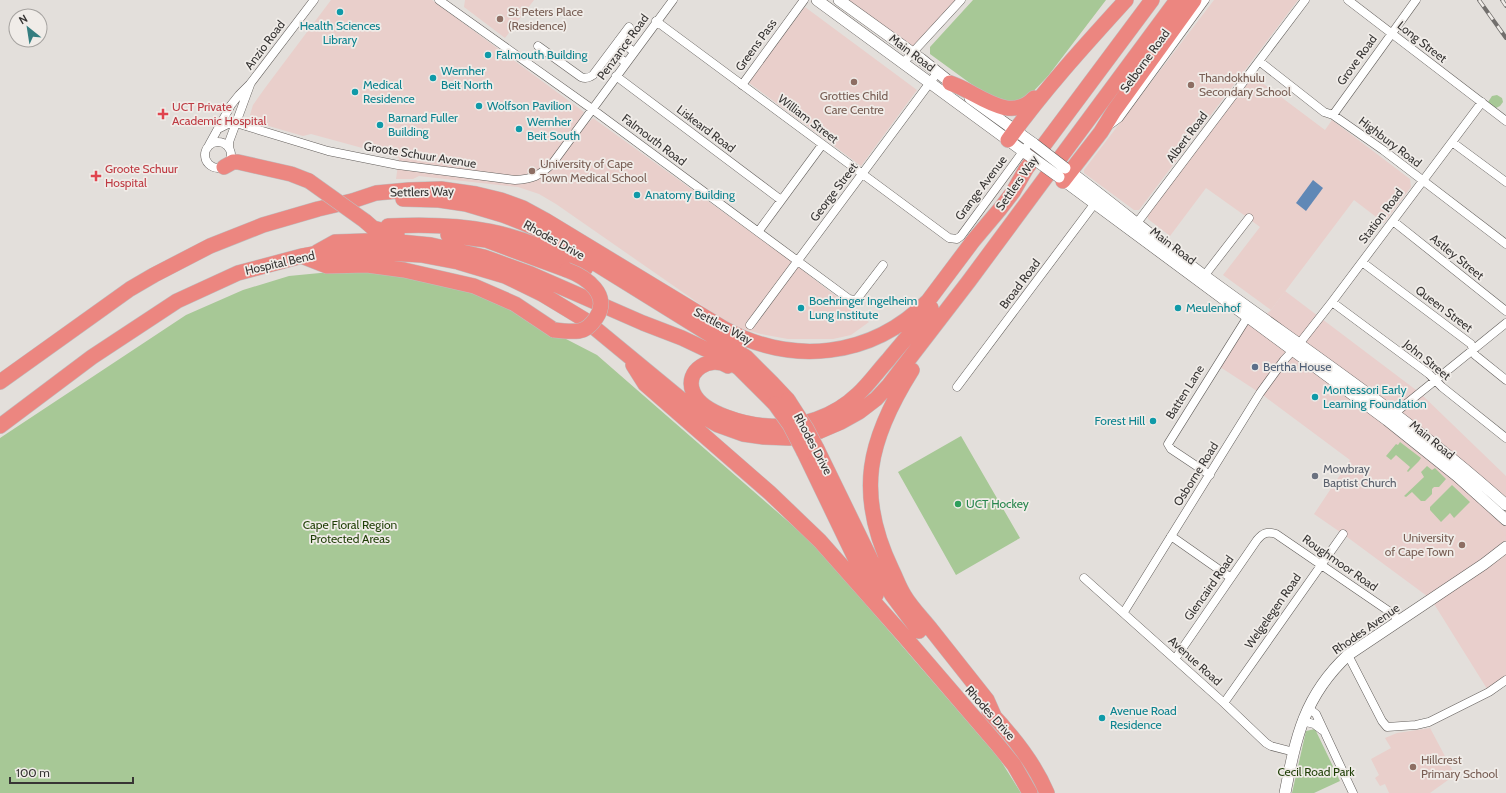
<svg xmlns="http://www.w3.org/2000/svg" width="1506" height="793" font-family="Cabin,sans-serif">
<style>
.commercial{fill:#e9cfcc}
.education{fill:#e9cfcb}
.green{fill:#a7c896}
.water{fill:#6088b6}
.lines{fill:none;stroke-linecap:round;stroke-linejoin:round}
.street-casing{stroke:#625e5b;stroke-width:9}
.secondary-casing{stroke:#625e5b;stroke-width:12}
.highway-casing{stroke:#bfbebe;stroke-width:16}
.street{stroke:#fff;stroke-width:8}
.secondary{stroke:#fff;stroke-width:11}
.highway{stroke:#ec8680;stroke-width:15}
.rail-casing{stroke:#726f6d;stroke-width:4}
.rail{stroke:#f0ece8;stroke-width:2.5;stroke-dasharray:8;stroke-linecap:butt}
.secondary-bridge-casing{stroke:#625e5b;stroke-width:12;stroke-linecap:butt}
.highway-bridge-casing{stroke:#bfbebe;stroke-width:16;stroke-linecap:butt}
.secondary-bridge{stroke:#fff;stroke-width:11}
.highway-bridge{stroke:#ec8680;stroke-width:15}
.culture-dot{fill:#0f9aa8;stroke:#f0ece8;stroke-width:1.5}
.education-dot{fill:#8d6e63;stroke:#f0ece8;stroke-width:1.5}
.health-dot{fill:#e0444e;stroke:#f0ece8;stroke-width:1.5}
.service-dot{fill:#5c6f8a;stroke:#f0ece8;stroke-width:1.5}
.worship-dot{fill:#6b7280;stroke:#f0ece8;stroke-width:1.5}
.leisure-dot{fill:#2e9e5b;stroke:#f0ece8;stroke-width:1.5}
.labels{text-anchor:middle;stroke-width:3.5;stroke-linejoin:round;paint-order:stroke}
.education-label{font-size:12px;fill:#785e54;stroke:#f0ece8;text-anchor:start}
.culture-label{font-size:12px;fill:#0d838f;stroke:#f0ece8;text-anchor:start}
.street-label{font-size:12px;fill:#373534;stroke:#f0ece8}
.health-label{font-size:12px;fill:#be3a42;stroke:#f0ece8;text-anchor:start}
.service-label{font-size:12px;fill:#4e5e75;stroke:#f0ece8;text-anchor:start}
.worship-label{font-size:12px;fill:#5b616d;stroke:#f0ece8;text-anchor:start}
.leisure-label{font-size:12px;fill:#27864d;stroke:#f0ece8;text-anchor:start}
.park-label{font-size:12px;fill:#1e3e05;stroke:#f0ece8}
</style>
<rect width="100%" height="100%" fill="#e3dfdb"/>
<path class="commercial" d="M839,0H961L912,53Z
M1285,291L1420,393L1506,476V680L1489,692L1431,599L1343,534L1314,514L1350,460L1260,393L1217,365L1252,310L1263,317L1271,310Z"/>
<path class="education" d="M331,0H432L584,112L581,117L588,123L593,118L791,261L869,322L851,335L833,339H788L761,334L747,330L729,324L717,316L556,204L539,194L518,187L454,180L419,176L413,179H396L399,158L311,134L303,136L255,122L250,115L253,105L265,88Z
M465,0H534L505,38L464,7Z
M1214,0H1298L1139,210H1134L1084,173V170Z
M805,7L917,90L861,166L748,82Z
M1251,79H1257L1325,130L1332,120L1410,179L1411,187L1384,223L1354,200L1271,310L1223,275L1260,227L1244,215L1206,188L1170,236L1148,219L1147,215Z
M1471,503L1506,535L1488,552L1474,559L1469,565L1428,591L1401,572Z
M1430,728L1455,775L1430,793H1389L1385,784L1380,786L1375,778L1379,775L1371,759L1391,748L1385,738L1397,733Z"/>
<path class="green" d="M973,0H1106L1048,76L1027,98L1008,104L978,89L930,54V47Z
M1497,95L1502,98L1503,102L1500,106L1496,108L1488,102L1492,96Z
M367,271L429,282L483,296L597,355L814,544L999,758L1021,793H0V438L186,315L243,290L289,276L320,273Z
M961,436L1020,538L956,575L898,472Z
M1400,442L1421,458L1419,461L1408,472L1407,471L1410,467L1396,455L1391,460L1386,456L1396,444L1398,445Z
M1427,466L1432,470L1435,468L1446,479L1439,487H1434L1432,489V494L1425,501H1421L1412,492L1406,497L1404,496L1424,477L1421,472Z
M1452,485L1470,502L1454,518L1450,513L1441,522L1430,510V507Z
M1315,729L1340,781L1314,793H1292L1306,731Z"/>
<path class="water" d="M1313,180L1323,188L1306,211L1296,203Z"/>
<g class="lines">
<g class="street-casing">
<path id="street" d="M439,0L592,109L849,299L854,300L857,299L883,265
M1348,0L1506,121
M656,21L949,238L957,239L961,236L1030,142
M619,40L634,52
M538,46L581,77C586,79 589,78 593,75L629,27
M611,51L626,63
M1259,61L1324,112L1333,115L1383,150L1506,244
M903,63L961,0
M616,76L781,200
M742,85L804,0
M1333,115L1416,0
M1111,124L1119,118L1205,0
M218,129L228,124L236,123L328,151L398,165L515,180C534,179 538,176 552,164L673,0
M205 155a13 13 0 1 1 26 0a13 13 0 1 1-26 0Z
M1452,142L1506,182
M209,145L231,105L239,95L250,84L314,0
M229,148V142L250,85
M1393,221L1506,311
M1134,227L1305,0
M758,232L822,145
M1362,262L1471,344L1475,355L1506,380
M1201,280L1249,218
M1332,302L1429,374L1442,387L1506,438
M750,325L937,73
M957,387L1098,199
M1390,417L1506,323
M1210,475L1171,449L1168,444L1250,313
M1171,536L1231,578
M1084,578L1224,703L1266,743L1271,746L1294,752
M1124,612L1260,393L1284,360L1299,344L1332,302L1482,102
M1348,655L1382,721L1387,727L1416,725L1429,722L1489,692L1506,680
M1175,659L1257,540C1263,533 1267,531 1276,534L1393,614L1399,621
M1224,703L1343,534
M1308,708L1316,714L1353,793
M1302,721L1314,724L1322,730"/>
</g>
<g class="secondary-casing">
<path id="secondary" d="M817,0L1027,154
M839,0L921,59L956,87
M970,98L1034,144
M1065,168C1113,203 1158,242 1206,277C1307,351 1413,421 1506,505
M1059,177L1387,420L1457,476L1506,520
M1285,793C1296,737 1304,696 1348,655L1484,564L1506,547"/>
</g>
<g class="highway-casing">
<path id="highway" d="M950,83C976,91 1009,125 1034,98
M1008,140C1043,91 1085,45 1126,0
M224,167L233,162H238L291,174L309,181
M1063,181L1101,132L1114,111L1194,0
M403,199L439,200L466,204L503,215L531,226L551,236L746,357L771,382L788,400
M365,221L373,228L397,234
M388,226C462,222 520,230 585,269
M448,235L486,240L567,270
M317,252L335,242L365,241H390L431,245L484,257L531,274L643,323L682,338L720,356L739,368L775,404
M304,257L327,266L367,265L404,270L474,286L515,304L554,330
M633,365L645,384L770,493L820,541L905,637L997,744L1014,765L1030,793
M728,366C711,355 684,370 693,392C702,414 747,425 768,426C801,428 834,417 858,394C869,384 878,371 888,360C902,343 917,326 931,308
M912,370C868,440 855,493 892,570C896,578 899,587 904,595C911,607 922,618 930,628C949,652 968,676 987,700L995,718
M0,382L130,289L154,275L210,246L263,225L318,209L352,201L376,193L409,190L441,189L476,194L501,200L523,208L545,220L723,328C792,366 871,358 928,301L973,241L1000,209L1013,192L1026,169L1152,0
M0,426L92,357L177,301L238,273L302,256L313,254L370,252L421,255L458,262L505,276L542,294L585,320L699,414L718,425L743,434L764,437L789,438L804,436L820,431L841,422L859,412L876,399L889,385L969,281L1177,0
M817,449L871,560L892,595L919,631
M804,452L855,558L876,595
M989,711C1013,736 1034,762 1047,793"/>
</g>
<use href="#street" class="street"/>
<use href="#secondary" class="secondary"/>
<use href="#highway" class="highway"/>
<g class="rail-casing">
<path id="rail" d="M1479,0L1506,38
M1502,0L1506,6"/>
</g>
<use href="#rail" class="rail"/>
<g class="secondary-bridge-casing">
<path id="secondary-bridge" d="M1034,144L1065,168
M1027,154L1059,177"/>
</g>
<g class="highway-bridge-casing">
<path id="highway-bridge" d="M309,181L365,221
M554,330C562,331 571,332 579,331C586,330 592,324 596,318C612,295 586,277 567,270
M788,400L806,428L817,449
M775,404L790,425L804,452"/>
</g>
<use href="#secondary-bridge" class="secondary-bridge"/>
<use href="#highway-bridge" class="highway-bridge"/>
</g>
<g class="culture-dot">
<circle cx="340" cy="12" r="4"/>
<circle cx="488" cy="55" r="4"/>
<circle cx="433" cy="78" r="4"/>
<circle cx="355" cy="92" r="4"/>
<circle cx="479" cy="106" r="4"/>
<circle cx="380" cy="125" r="4"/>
<circle cx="519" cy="129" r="4"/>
<circle cx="637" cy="195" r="4"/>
<circle cx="801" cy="308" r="4"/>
<circle cx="1178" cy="308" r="4"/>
<circle cx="1315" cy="397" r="4"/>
<circle cx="1153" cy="421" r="4"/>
<circle cx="1102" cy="718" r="4"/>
</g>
<g class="education-dot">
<circle cx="500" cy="19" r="4"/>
<circle cx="854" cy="82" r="4"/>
<circle cx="1191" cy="85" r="4"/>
<circle cx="532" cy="171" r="4"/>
<circle cx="1462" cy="545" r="4"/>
<circle cx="1413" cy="767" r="4"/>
</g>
<g class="health-dot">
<path d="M161 108h4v4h4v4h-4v4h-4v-4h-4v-4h4z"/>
<path d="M94 170h4v4h4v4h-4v4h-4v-4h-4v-4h4z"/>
</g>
<circle class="service-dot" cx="1255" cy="367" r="4"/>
<circle class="worship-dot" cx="1315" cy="476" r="4"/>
<circle class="leisure-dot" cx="958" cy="504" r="4"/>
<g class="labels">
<g class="education-label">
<text x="508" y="16">St Peters Place<tspan x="508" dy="14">(Residence)</tspan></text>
<text x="1199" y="82">Thandokhulu<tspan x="1199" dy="14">Secondary School</tspan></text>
<text x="854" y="100" text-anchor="middle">Grotties Child<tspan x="854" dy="14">Care Centre</tspan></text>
<text x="540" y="168">University of Cape<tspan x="540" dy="14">Town Medical School</tspan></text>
<text x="1454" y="542" text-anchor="end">University<tspan x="1454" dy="14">of Cape Town</tspan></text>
<text x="1421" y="764">Hillcrest<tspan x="1421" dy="14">Primary School</tspan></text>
</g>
<g class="culture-label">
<text x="340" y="30" text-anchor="middle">Health Sciences<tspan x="340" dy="14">Library</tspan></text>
<text x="496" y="59">Falmouth Building</text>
<text x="441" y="75">Wernher<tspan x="441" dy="14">Beit North</tspan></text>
<text x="363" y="89">Medical<tspan x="363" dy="14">Residence</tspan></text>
<text x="487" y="110">Wolfson Pavilion</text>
<text x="388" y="122">Barnard Fuller<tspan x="388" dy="14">Building</tspan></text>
<text x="527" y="126">Wernher<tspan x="527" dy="14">Beit South</tspan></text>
<text x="645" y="199">Anatomy Building</text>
<text x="809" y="305">Boehringer Ingelheim<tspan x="809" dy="14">Lung Institute</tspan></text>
<text x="1186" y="312">Meulenhof</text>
<text x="1323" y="394">Montessori Early<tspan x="1323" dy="14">Learning Foundation</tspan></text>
<text x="1145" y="425" text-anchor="end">Forest Hill</text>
<text x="1110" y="715">Avenue Road<tspan x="1110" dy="14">Residence</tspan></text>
</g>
<g class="street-label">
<text transform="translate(1422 42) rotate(38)" y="4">Long Street</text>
<text transform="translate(265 45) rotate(-53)" y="4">Anzio Road</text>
<text transform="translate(756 45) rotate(-54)" y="4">Greens Pass</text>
<text transform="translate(623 47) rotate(-54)" y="4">Penzance Road</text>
<text transform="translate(912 53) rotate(37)" y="4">Main Road</text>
<text transform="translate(1357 60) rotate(-54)" y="4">Grove Road</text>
<text transform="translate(1145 61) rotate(-54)" y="4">Selborne Road</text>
<text transform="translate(808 119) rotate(37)" y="4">William Street</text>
<text transform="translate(706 129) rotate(37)" y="4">Liskeard Road</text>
<text transform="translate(1187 137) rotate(-53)" y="4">Albert Road</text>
<text transform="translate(654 140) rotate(37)" y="4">Falmouth Road</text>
<text transform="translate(1390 142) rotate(37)" y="4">Highbury Road</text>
<text transform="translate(420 155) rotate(9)" y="4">Groote Schuur Avenue</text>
<text transform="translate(1017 183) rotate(-55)" y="4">Settlers Way</text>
<text transform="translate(981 188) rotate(-53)" y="4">Grange Avenue</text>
<text transform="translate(422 192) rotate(-1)" y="4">Settlers Way</text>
<text transform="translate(834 192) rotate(-53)" y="4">George Street</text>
<text transform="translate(1381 216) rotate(-53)" y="4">Station Road</text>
<text transform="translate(554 240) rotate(29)" y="4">Rhodes Drive</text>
<text transform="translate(1173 246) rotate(37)" y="4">Main Road</text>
<text transform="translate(1457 257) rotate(39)" y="4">Astley Street</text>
<text transform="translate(280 263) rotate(-13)" y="4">Hospital Bend</text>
<text transform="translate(1020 284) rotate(-53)" y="4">Broad Road</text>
<text transform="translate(1444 309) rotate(37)" y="4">Queen Street</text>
<text transform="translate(723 326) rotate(28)" y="4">Settlers Way</text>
<text transform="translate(1427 360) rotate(39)" y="4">John Street</text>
<text transform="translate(1185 392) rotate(-58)" y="4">Batten Lane</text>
<text transform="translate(1432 440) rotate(39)" y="4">Main Road</text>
<text transform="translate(813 444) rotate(62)" y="4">Rhodes Drive</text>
<text transform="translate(1196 474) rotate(-58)" y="4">Osborne Road</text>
<text transform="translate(1340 563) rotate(35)" y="4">Roughmoor Road</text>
<text transform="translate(1209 588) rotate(-55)" y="4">Glencaird Road</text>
<text transform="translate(1273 611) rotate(-55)" y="4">Welgelegen Road</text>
<text transform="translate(1366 629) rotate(-35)" y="4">Rhodes Avenue</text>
<text transform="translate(1195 661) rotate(42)" y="4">Avenue Road</text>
<text transform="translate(990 713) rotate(48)" y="4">Rhodes Drive</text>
</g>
<g class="health-label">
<text x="172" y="111">UCT Private<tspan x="172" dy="14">Academic Hospital</tspan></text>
<text x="105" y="173">Groote Schuur<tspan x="105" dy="14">Hospital</tspan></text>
</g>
<g class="service-label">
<text x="1263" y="371">Bertha House</text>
</g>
<g class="worship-label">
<text x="1323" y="473">Mowbray<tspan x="1323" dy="14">Baptist Church</tspan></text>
</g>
<g class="leisure-label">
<text x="966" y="508">UCT Hockey</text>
</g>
<g class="park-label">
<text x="350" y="529">Cape Floral Region<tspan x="350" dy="14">Protected Areas</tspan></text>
<text x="1316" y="776">Cecil Road Park</text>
</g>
</g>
<g transform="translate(28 28) rotate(330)"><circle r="19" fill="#f0ece8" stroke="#a6a3a0"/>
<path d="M0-3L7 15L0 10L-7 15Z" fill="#357e80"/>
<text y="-6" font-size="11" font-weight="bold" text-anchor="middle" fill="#373534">N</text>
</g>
<path d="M10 777v6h123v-6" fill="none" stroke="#373534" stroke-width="2"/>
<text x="16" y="777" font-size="12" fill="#373534" stroke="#f0ece8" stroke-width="3" paint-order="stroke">100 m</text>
</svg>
